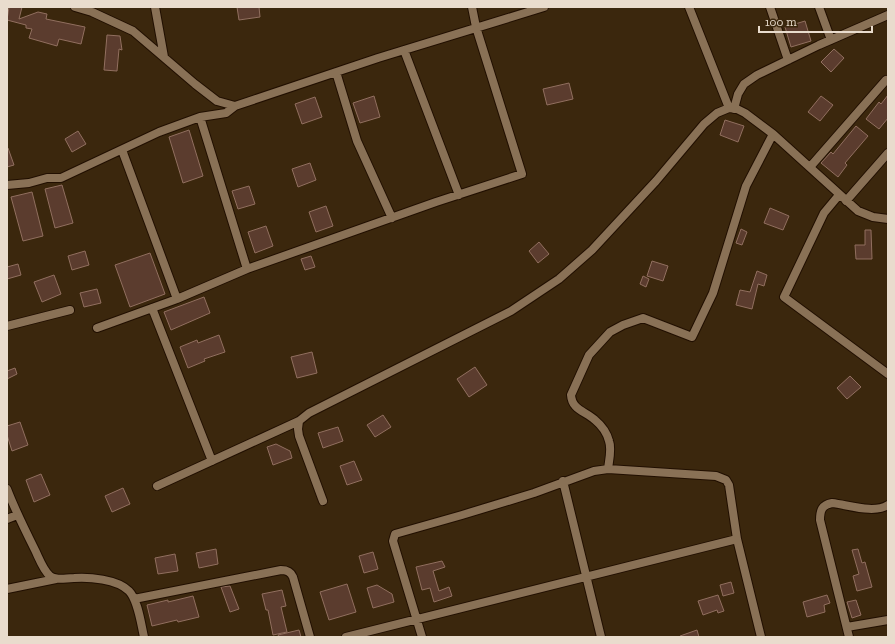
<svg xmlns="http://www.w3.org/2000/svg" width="895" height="644" font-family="'Zilla Slab',serif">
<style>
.building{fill:#5b3c2e;stroke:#916f5f}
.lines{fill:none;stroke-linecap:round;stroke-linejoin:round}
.minor-casing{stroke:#210f00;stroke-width:10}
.minor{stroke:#897156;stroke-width:8}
</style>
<rect width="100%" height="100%" fill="#3b270d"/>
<path class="building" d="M9,7H22L19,19L38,12L47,14L46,19L85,27L81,44L59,39L57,46L29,38L32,29L26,28V25L7,20Z
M237,7H259L260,17L239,20Z
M805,21L811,41L791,47L785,27Z
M107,35L120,36L122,50L119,49L117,71L104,70Z
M834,49L844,58L831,72L821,62Z
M569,83L573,99L547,105L543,89Z
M888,95V118L879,129L866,119L879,102L881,104Z
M374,96L380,117L360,123L353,103Z
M821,96L833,105L820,121L808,112Z
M315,97L322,117L302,124L295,104Z
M725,120L744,126L738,142L720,135Z
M856,126L868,136L845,163L847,165L838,177L821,163L831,152L833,154Z
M189,130L203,176L183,183L169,137Z
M78,131L86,144L72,152L65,139Z
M7,148H8L14,165L7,167Z
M310,163L316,180L298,187L292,169Z
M62,185L73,223L55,228L45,189Z
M249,186L255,204L238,209L232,191Z
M32,192L43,236L23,241L11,197Z
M326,206L333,226L316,232L309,212Z
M770,208L789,216L783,230L764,223Z
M266,226L273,246L255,253L248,232Z
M741,229L747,232L742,245L736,243Z
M865,230H871L872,259H856L855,245H865Z
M539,242L549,254L538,263L529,251Z
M85,251L89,265L72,270L68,256Z
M150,253L165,294L130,307L115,265Z
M311,256L315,267L305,270L301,259Z
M652,261L668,266L663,281L647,276Z
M18,264L21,275L7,279V267Z
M757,271L767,275L764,286L758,284L752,309L736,305L740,290L750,292Z
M54,275L61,294L42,302L34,282Z
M643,276L649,279L646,287L640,284Z
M97,289L101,303L84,307L80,293Z
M204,297L210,313L171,330L164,312Z
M219,335L225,352L204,359L205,361L188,368L180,347L197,340L198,343Z
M312,352L317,373L297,378L291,357Z
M475,367L487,385L469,397L457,379Z
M15,368L17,374L7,379V371Z
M850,376L861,387L847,399L837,388Z
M383,415L391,427L375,437L367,425Z
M20,422L28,445L12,451L7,435V426Z
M338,427L343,441L323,448L318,433Z
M276,444L290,451L292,458L273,465L267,447Z
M354,461L362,480L347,485L340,466Z
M41,474L50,495L34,502L26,480Z
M123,488L130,504L112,512L105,496Z
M216,549L218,564L199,568L196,553Z
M858,549L862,563L865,562L872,587L857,591L853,576L859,574L852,550Z
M373,552L378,569L364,573L359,556Z
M175,554L178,571L158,574L155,558Z
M442,561L445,567L433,571L439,591L449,587L452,596L434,602L430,588L422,590L416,567Z
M731,582L734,593L723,596L720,585Z
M347,584L356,612L329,620L320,592Z
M377,585L392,594L394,602L373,608L367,588Z
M230,586L239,609L230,612L221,587Z
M282,590L286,606L281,607L287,632L273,635L268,610H266L262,594Z
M718,595L724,611L718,613L717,610L703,615L698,601Z
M827,595L830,603L824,605L825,612L807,617L803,602Z
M193,596L199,617L178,622L177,620L152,626L147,605L168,600V602Z
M856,600L861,615L852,618L847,602Z
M299,630L301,637H279L278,635Z
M697,630L699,637H680V636Z"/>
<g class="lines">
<g class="minor-casing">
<path id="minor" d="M75,7L92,12L133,31L195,84L217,101L235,106
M155,7L164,57
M689,7L729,108
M770,7L788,60
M819,7L831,40
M404,50L459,195
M336,72L357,141L392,218
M734,109L738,94L744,84L757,75L819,45L888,15
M200,117L247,269
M122,150L177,299
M810,167L886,80
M7,185L29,183L47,178H61L159,132L200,117L226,113L235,106L378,58L544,7
M839,195L824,213L784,297L888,374
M846,201L888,153
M152,308L212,461
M7,326L70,310
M97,328L177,299L247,269L436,202L522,174L476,27L472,7
M608,469C609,460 612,449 609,441C607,433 601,425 595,420C585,411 572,410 571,395L589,355L610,332L623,325L643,318L692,337L713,293L746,186L773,134
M563,481L601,637
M157,486L299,421
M7,489C15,510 25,530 35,550C39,558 43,570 50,576C57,581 65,578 74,578C89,577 117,579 129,591C138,600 141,624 144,637
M323,501L299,436L298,429L299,421L309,413L511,311L559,279L592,250L656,181L704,124L717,113L729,108L737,109L745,113L773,134L858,211L873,217L888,219
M7,519L17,515
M7,589L56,579
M134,599L281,570C287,570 291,572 293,577L310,637
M847,627L888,620
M346,637L737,539
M422,637L393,541L395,534L462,515L534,493L594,471L608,469L716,476L726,480L729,485L737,539L761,637
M849,637L820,520C820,510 822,505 832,503C849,505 874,514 888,505"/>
</g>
<use href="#minor" class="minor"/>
</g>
<rect width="895" height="644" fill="none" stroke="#e9dccd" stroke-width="16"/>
<path d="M759 26v6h113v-6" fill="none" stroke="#e9dccd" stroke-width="2"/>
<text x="765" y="26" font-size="12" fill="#e9dccd" stroke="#3b270d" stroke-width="3" paint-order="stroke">100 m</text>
</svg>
